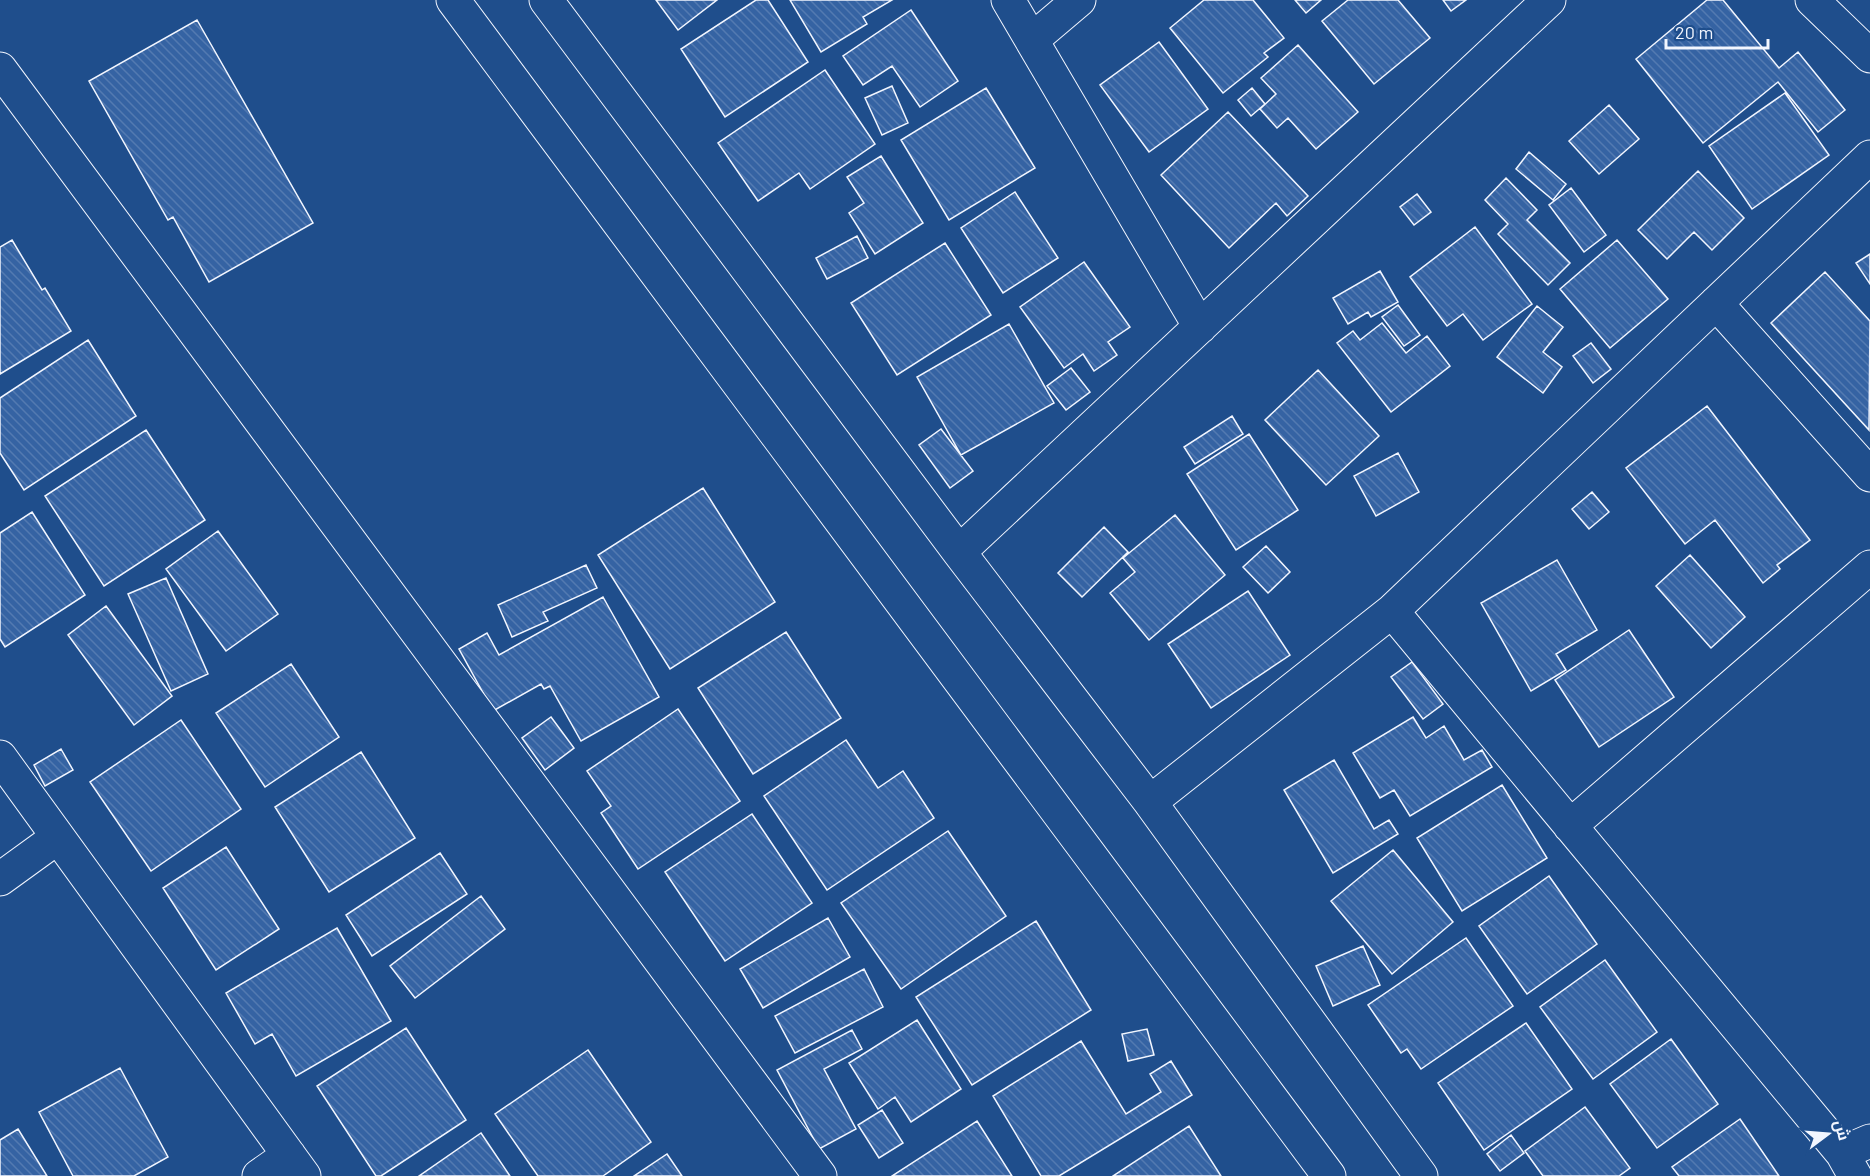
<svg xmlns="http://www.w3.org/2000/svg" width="1870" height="1176" font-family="Barlow,Cairo,sans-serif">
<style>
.building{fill:url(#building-back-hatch);stroke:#f2f6ff;stroke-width:1.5}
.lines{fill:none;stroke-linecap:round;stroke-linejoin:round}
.minor-casing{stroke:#f2f6ff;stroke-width:35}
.minor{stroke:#1f4e8c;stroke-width:33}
</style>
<defs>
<pattern id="building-back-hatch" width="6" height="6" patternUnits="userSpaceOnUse" patternTransform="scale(1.5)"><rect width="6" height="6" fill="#3563a3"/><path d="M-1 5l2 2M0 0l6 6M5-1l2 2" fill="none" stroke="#537ab1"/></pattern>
</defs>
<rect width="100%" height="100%" fill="#1f4e8c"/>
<path class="building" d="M656,0H717L678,30Z
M756,0H768L808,62L725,117L681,49Z
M790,0H892L863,17L867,24L821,52Z
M1204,0H1253L1284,38L1264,53L1268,57L1223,93L1170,28Z
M1295,0H1321L1306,13Z
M1348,0H1398L1430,38L1374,84L1322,21Z
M1443,0H1466L1451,11Z
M1707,0H1723L1779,68L1798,52L1845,110L1818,132L1778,82L1703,143L1636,59Z
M911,10L958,81L920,107L892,66L863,85L843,56Z
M197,20L313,223L209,282L173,217L168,220L89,81Z
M1159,42L1208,109L1149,152L1100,85Z
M1298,45L1358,112L1316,149L1288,118L1277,128L1260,109L1276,94L1261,78Z
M825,70L875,144L810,189L799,173L758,201L718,143Z
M892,86L908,123L882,135L865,98Z
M986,88L1035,168L949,220L901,140Z
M1252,88L1265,104L1251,116L1238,100Z
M1785,93L1829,155L1752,209L1709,146Z
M1609,105L1639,139L1599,174L1569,141Z
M1228,112L1308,196L1287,216L1276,203L1229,248L1161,175Z
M1529,152L1566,184L1553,200L1516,169Z
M881,156L923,223L875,254L849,213L864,203L847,177Z
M1698,171L1744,218L1712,250L1694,232L1667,259L1638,230Z
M1506,178L1537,210L1527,220L1570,263L1548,285L1498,234L1508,224L1485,200Z
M1571,188L1606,235L1584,252L1549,205Z
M1015,192L1058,258L1003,293L961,228Z
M1417,194L1431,212L1414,225L1400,207Z
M1475,227L1532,304L1483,340L1463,314L1447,326L1410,277Z
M857,236L868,258L827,279L816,258Z
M12,240L42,290L45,288L71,331L0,374V247Z
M1617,240L1668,299L1610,348L1560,289Z
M945,243L991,315L897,375L851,303Z
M1870,254V284L1856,263Z
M1084,262L1130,327L1108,342L1117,355L1094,371L1083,354L1064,368L1020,307Z
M1380,271L1398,302L1371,317L1368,312L1348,324L1333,298Z
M1825,272L1870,321L1869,430L1771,323Z
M1398,305L1420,335L1404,346L1382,317Z
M1537,306L1563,327L1543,352L1562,367L1543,393L1497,357Z
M1382,323L1406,353L1427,336L1450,366L1391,412L1337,343L1353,331L1360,340Z
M1009,324L1054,403L961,455L917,377Z
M88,340L136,416L24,490L0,453V398Z
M1591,343L1611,369L1593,383L1573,356Z
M1071,368L1090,392L1066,410L1047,386Z
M1318,370L1379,436L1326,485L1265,420Z
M1707,406L1810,540L1777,565L1780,569L1763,583L1715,520L1685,544L1626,468Z
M1232,416L1243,434L1195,464L1184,447Z
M941,429L973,471L950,488L919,445Z
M146,430L205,520L104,586L45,496Z
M1249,434L1298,510L1236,550L1187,474Z
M1398,453L1419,492L1376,516L1354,476Z
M703,488L775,602L670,669L598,555Z
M1592,492L1609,512L1589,529L1572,509Z
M32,512L85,595L5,647L0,639V533Z
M1175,515L1225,575L1149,640L1110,593L1135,572L1123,558Z
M1104,527L1128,552L1082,597L1058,573Z
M218,531L278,614L226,651L166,569Z
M1266,546L1290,572L1268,593L1243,567Z
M1690,555L1745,617L1711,648L1656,586Z
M1557,560L1597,630L1556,654L1566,670L1531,691L1481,603Z
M586,565L597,588L543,612L548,621L512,637L498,605Z
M166,578L208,674L171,691L128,594Z
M1248,591L1290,655L1211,708L1168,644Z
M603,597L659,697L581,741L550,686L544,689L541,684L493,711L459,649L487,633L499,655Z
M106,606L172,696L134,725L68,635Z
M1629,630L1674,697L1599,747L1555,680Z
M786,632L841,718L753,774L698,688Z
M1412,662L1443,704L1423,719L1391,677Z
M291,664L339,737L265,787L216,713Z
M678,709L740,801L638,869L601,813L611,806L587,771Z
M551,717L574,748L545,770L522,738Z
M1413,717L1426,738L1444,726L1464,760L1482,750L1492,767L1410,816L1394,790L1380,798L1353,753Z
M181,720L241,809L151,871L90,782Z
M846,740L878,788L903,771L934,818L827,890L764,796Z
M61,749L73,770L45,786L34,765Z
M361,752L415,838L329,892L275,807Z
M1334,760L1374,829L1389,820L1398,834L1333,873L1284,790Z
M1502,785L1547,858L1462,911L1417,838Z
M752,814L812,903L725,961L665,872Z
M948,831L1006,916L901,989L841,903Z
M226,847L279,929L216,970L163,888Z
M1393,850L1453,922L1392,974L1331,901Z
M440,853L467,894L372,956L346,915Z
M1549,876L1597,944L1527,994L1479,926Z
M481,896L505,929L415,998L390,966Z
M828,918L850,957L763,1008L740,969Z
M1036,921L1091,1010L972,1085L916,997Z
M337,928L391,1021L296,1076L272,1034L255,1044L226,993Z
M1466,938L1513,1006L1421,1069L1407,1049L1401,1053L1368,1005Z
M1363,946L1380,985L1333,1006L1316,966Z
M1605,960L1657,1032L1593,1079L1540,1007Z
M864,969L883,1007L795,1053L775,1016Z
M917,1020L961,1089L911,1122L895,1097L878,1109L849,1063Z
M1526,1023L1572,1089L1484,1150L1438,1083Z
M406,1028L466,1120L381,1176H376L317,1086Z
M1147,1029L1154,1055L1128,1061L1122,1034Z
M852,1030L862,1049L824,1069L856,1129L819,1149L777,1070Z
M1671,1039L1718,1104L1657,1148L1610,1084Z
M1081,1041L1126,1114L1161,1092L1150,1074L1171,1061L1192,1095L1059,1176H1041L993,1096Z
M588,1050L651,1142L603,1176H538L495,1114Z
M120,1068L168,1157L134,1176H73L39,1112Z
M1585,1107L1630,1168L1619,1176H1543L1525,1151Z
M882,1110L903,1143L879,1158L858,1125Z
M1740,1119L1779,1176H1679L1672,1167Z
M977,1121L1012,1176H892Z
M1189,1126L1221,1176H1113Z
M18,1129L47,1176H0V1140Z
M481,1133L510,1176H419Z
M1511,1135L1524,1153L1500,1171L1487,1154Z
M667,1154L682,1176H634Z"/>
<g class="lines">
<g class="minor-casing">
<path id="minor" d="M453,0L1329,1176
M546,0L959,552L1150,802L1421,1176
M1008,0L1200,327
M1812,0L1870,56
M1033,39L1079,0
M0,69L820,1176
M1716,303L1870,475
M959,552L1549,0
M1392,611L1842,1153L1855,1176
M0,757L304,1176
M1150,802L1392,611L1870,157
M1570,826L1870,567
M0,879L58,837
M1842,1153L1870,1141
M259,1176L289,1155"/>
</g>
<use href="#minor" class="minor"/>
</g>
<g transform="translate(1828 1134) rotate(74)" stroke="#1f4e8c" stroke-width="4.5" paint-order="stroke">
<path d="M0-4.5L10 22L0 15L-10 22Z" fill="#f2f6ff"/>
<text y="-9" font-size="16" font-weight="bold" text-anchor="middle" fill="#f2f6ff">ش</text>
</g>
<path d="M1666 39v9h102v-9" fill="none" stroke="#f2f6ff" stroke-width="3"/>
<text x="1675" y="39" font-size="18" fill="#f2f6ff" stroke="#1f4e8c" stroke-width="4.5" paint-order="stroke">20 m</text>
</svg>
